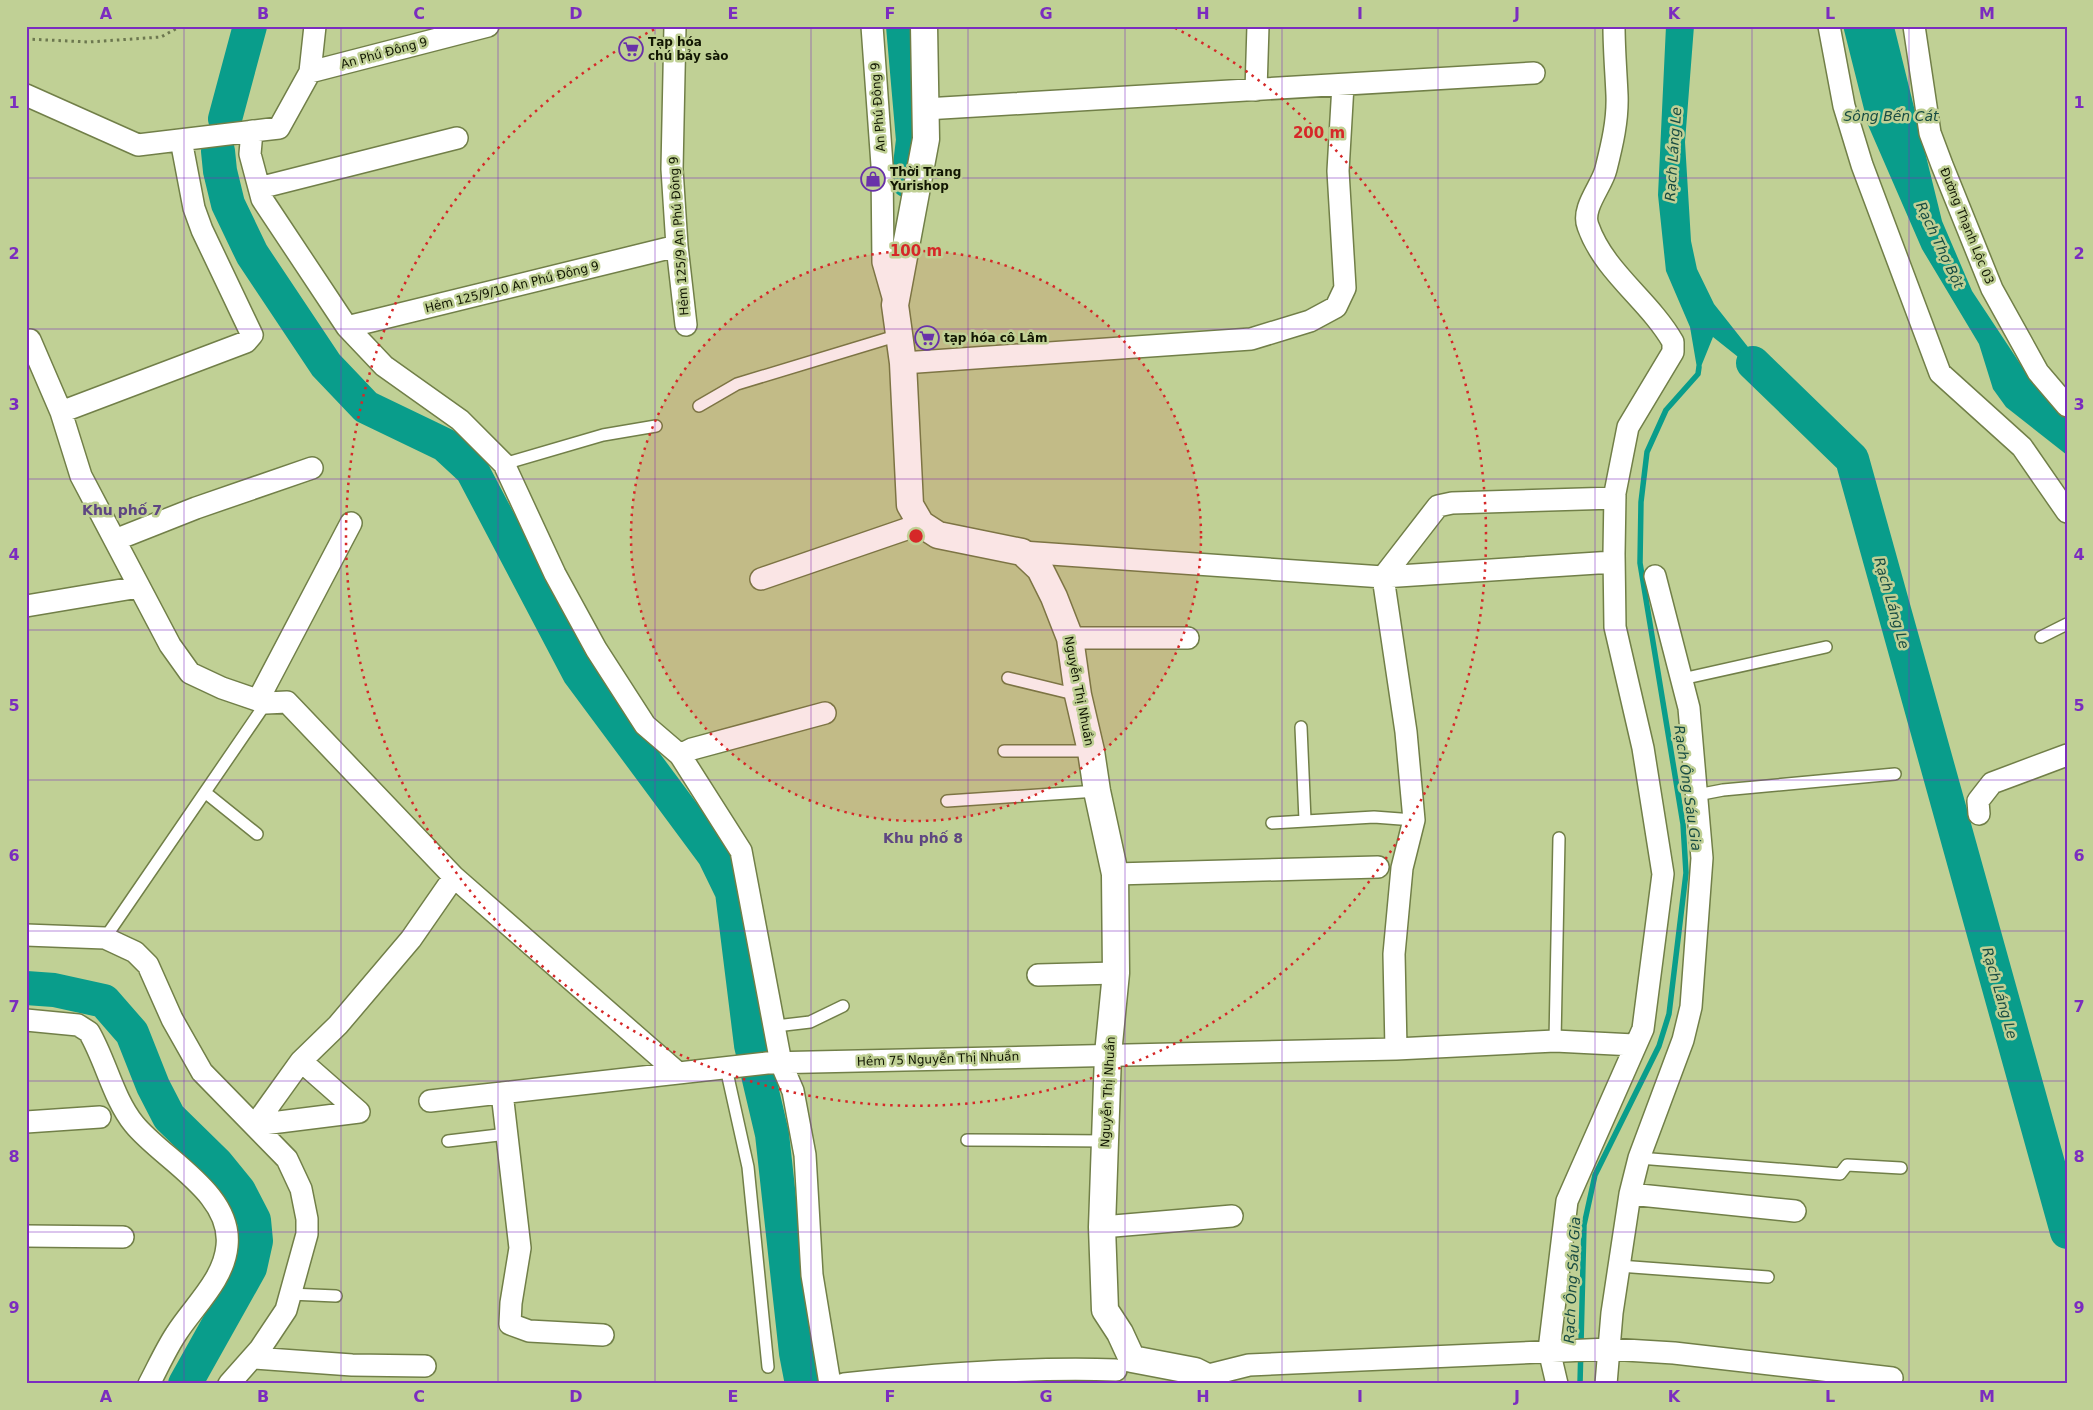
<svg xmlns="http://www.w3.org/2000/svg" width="2093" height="1410" font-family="'DejaVu Sans',sans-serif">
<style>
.water{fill:#099d8b}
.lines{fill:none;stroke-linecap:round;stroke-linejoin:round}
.stream{stroke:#099d8b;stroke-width:5.5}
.river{stroke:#099d8b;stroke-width:34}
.service-casing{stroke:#717f48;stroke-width:14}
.minor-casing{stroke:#717f48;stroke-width:24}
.tertiary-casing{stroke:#717f48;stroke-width:29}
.path{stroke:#6c774f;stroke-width:3;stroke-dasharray:2.5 4;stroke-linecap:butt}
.service{stroke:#fff;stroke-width:11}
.minor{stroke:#fff;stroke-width:21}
.tertiary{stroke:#fff;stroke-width:26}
.grid{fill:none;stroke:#7b2cbf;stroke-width:1;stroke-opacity:0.55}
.ring{fill:none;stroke:#d62828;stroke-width:2.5;stroke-dasharray:2.5 5}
.labels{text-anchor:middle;stroke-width:5;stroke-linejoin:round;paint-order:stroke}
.poi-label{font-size:12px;font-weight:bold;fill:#111602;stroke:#c0d095;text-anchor:start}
.street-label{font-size:12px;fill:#111602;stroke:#c0d095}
.water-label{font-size:14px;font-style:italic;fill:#174b42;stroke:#c0d095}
.neighbourhood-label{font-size:14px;font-weight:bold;fill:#5d4582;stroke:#c0d095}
.centre{fill:#d62828;stroke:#c0d095;stroke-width:2.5}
.ring-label{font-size:15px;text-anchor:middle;font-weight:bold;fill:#d62828;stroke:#c0d095;stroke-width:5;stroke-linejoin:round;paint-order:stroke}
.neatline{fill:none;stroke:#7b2cbf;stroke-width:2}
.grid-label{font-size:16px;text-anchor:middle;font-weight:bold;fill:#7b2cbf}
</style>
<rect width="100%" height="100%" fill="#c0d095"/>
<path class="water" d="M1666,26H1694L1685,142L1691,241L1697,269L1714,304L1786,395L1713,337L1698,374L1690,327L1666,271L1658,195Z
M1843,26H1894L1942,221L1972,291L2021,365L2067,411V455L2006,407L1993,389L1979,344L1922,249L1868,125Z"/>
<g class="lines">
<path class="stream" d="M1580,1384L1584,1225L1595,1175L1659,1046L1669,1014L1686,873L1683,824L1640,563L1641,502L1647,452L1666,410L1698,374L1699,367"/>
<path class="river" d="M903,26L913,140L908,181
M225,119L250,26
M218,151L220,171L228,204L252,254L326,365L366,407L445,445L472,470L579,673L714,855L732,892L751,1045L772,1134L796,1353L802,1384
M1753,363L1852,459L2067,1232
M26,988L54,990L104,1001L132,1033L153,1086L169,1117L217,1164L239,1191L254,1220L256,1241L250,1268L185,1384"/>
<g class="service-casing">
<path id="service" d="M699,406L737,384L899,335
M504,464L603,435L656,426
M2041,637L2067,624
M1008,678L1078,695
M1682,679L1826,647
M1301,727L1305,820
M1004,751H1091
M206,793L257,834
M1697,795L1723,790L1895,774
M947,801L1097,791
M1272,823L1374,817L1414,820
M105,938L266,703
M776,1026L810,1022L843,1006
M1555,1041L1559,838
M726,1068L748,1167L768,1367
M967,1140L1105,1141
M448,1141L507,1134
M1639,1158L1840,1174L1847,1165L1901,1168
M1619,1266L1768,1277
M290,1294L336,1296"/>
</g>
<g class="minor-casing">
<path id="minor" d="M675,26L672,169L677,246L686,325
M872,26L882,165L883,262L895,304
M1829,26L1844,106L1862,165L1940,373L2022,447L2067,512
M1914,26L1930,133L1942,165L1992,289L2038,372L2067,406
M310,72L488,26
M1256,90L1258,26
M26,95L138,145L279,128L310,72L315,26
M925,109L1534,73
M252,131L250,154L262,199L347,327L384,366L460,420L504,464L555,574L596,649L645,725L680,755L741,851L781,1063L793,1091L805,1155L812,1275L830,1384
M259,188L457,138
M347,327L677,246
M30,340L61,412L81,476L170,645L190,673L222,688L266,703L287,702L454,877L678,1073
M903,363L1251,339L1310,321L1336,307L1345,288L1338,171L1343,85
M61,412L246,342L252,335L202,230L194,208L181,140
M115,540L196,508L312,468
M1022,552L1383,577L1613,562
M761,579L921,524
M26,606L139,587
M1070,638H1188
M258,700L351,523
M680,755L692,749L825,713
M1979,814L1978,801L1992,783L2067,755
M1115,874L1378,867
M26,935L105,938L135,952L148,965L172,1019L202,1072L287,1159L301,1189L307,1219V1234L286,1310L260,1349L229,1384
M1038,975L1116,973
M26,1020L78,1025L89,1032C106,1061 113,1098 134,1124C162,1159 233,1193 227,1246C224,1280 193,1307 176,1334C166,1349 158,1367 149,1384
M1396,1049L1394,954L1402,868L1414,820L1406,732L1383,577L1438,506L1452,503L1615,498
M301,1061L359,1112
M502,1093L520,1248L511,1303L510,1324L529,1331L603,1335
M430,1101L767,1063L1396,1049L1555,1041L1634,1045
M26,1122L100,1117
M255,1125L301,1061L338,1025L411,939L454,877
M255,1125L359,1112
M1630,1194L1795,1211
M1102,1227L1232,1216
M26,1236L123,1237
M253,1358L352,1365L425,1366
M1205,1376L1249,1365L1609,1349L1674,1353L1892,1378
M844,1384C934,1374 1024,1367 1116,1370
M1557,1384L1549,1350L1567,1201L1643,1029L1663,874L1643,748L1615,627L1614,554L1615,493L1628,427L1673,352V342C1649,300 1604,272 1588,226C1581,208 1602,186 1606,169C1612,145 1618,120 1617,95C1616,72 1614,49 1614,26
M1606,1384L1612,1313L1630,1194L1639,1158L1683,1040L1691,1007L1702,858L1689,708L1655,576"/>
</g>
<g class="tertiary-casing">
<path id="tertiary" d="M924,26L926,139L895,305L903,363L910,505L921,524L938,535L1022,552L1040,569L1054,597L1070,638L1078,695L1091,751L1097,791L1115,874L1116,973L1108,1054L1102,1227L1105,1310L1120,1333L1132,1359L1195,1371L1205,1376L1208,1384"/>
</g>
<path class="path" d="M26,39L89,42L161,37L181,26"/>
<use href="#service" class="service"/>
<use href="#minor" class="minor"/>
<use href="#tertiary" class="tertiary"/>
</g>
<path class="grid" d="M184,26V1384M341,26V1384M498,26V1384M655,26V1384M811,26V1384M968,26V1384M1125,26V1384M1282,26V1384M1438,26V1384M1595,26V1384M1752,26V1384M1909,26V1384M26,178H2067M26,329H2067M26,479H2067M26,630H2067M26,780H2067M26,931H2067M26,1081H2067M26,1232H2067"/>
<circle cx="916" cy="536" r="285" fill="#d62828" fill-opacity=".12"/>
<g class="ring">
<circle cx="916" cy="536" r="285"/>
<path d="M1175 28A570 570 0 1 1 657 28"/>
</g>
<defs>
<g id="supermarket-ring" transform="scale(1.25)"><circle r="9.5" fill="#c0d095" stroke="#6932a9" stroke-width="1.5"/><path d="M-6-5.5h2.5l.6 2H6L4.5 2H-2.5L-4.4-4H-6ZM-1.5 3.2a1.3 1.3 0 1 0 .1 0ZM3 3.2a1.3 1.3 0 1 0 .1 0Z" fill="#6932a9"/></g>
<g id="shop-ring" transform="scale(1.25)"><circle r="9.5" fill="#c0d095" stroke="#6932a9" stroke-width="1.5"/><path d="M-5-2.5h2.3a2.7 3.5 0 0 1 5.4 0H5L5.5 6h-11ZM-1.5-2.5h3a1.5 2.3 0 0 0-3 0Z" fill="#6932a9"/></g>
</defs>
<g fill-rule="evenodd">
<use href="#supermarket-ring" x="631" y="49"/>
<use href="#shop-ring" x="873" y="179"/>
<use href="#supermarket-ring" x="927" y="338"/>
</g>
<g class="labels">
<g class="poi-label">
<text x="648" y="46">Tạp hóa<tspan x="648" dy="14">chú bảy sào</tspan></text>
<text x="890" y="176">Thời Trang<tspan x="890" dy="14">Yurishop</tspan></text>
<text x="944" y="342">tạp hóa cô Lâm</text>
</g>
<g class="street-label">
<text transform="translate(384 53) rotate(-15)" y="4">An Phú Đông 9</text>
<text transform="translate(878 107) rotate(-94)" y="4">An Phú Đông 9</text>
<text transform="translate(1967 226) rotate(68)" y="4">Đường Thạnh Lộc 03</text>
<text transform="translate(679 236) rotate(-94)" y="4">Hẻm 125/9 An Phú Đông 9</text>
<text transform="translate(512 287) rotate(-14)" y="4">Hẻm 125/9/10 An Phú Đông 9</text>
<text transform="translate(1079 691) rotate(79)" y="4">Nguyễn Thị Nhuần</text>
<text transform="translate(938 1059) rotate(-2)" y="4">Hẻm 75 Nguyễn Thị Nhuần</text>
<text transform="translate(1108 1092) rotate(-87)" y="4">Nguyễn Thị Nhuần</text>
</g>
<g class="water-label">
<text x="1891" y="121">Sông Bến Cát</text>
<text transform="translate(1673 154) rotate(-86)" y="5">Rạch Láng Le</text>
<text transform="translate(1940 245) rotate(65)" y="5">Rạch Thợ Bột</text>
<text transform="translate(1892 603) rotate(74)" y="5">Rạch Láng Le</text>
<text transform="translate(1688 788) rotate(82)" y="5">Rạch Ông Sáu Gia</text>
<text transform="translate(2000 993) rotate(74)" y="5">Rạch Láng Le</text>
<text transform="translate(1572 1280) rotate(-87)" y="5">Rạch Ông Sáu Gia</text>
</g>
<g class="neighbourhood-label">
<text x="122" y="515">Khu phố 7</text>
<text x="923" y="843">Khu phố 8</text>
</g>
</g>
<circle cx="916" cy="536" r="8" class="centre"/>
<g class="ring-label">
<text x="1319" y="138">200 m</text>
<text x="916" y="256">100 m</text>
</g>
<rect width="2093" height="1410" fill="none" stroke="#c0d095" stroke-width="55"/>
<rect x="28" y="28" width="2038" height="1354" class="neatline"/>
<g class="grid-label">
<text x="106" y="19">A</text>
<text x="263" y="19">B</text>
<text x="419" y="19">C</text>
<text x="576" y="19">D</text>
<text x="733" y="19">E</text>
<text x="890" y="19">F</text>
<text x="1046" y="19">G</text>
<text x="1203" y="19">H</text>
<text x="1360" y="19">I</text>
<text x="1517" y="19">J</text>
<text x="1674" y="19">K</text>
<text x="1830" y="19">L</text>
<text x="1987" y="19">M</text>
<text x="14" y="108">1</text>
<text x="2079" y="108">1</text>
<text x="14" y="259">2</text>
<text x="2079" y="259">2</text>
<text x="14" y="410">3</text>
<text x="2079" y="410">3</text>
<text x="14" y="560">4</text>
<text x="2079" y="560">4</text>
<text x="14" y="711">5</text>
<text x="2079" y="711">5</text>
<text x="14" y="861">6</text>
<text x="2079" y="861">6</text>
<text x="14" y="1012">7</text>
<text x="2079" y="1012">7</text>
<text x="14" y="1162">8</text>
<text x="2079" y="1162">8</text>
<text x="14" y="1313">9</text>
<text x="2079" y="1313">9</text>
<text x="106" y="1402">A</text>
<text x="263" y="1402">B</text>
<text x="419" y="1402">C</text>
<text x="576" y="1402">D</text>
<text x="733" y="1402">E</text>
<text x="890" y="1402">F</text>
<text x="1046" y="1402">G</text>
<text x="1203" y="1402">H</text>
<text x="1360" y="1402">I</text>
<text x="1517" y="1402">J</text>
<text x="1674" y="1402">K</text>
<text x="1830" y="1402">L</text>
<text x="1987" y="1402">M</text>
</g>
</svg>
